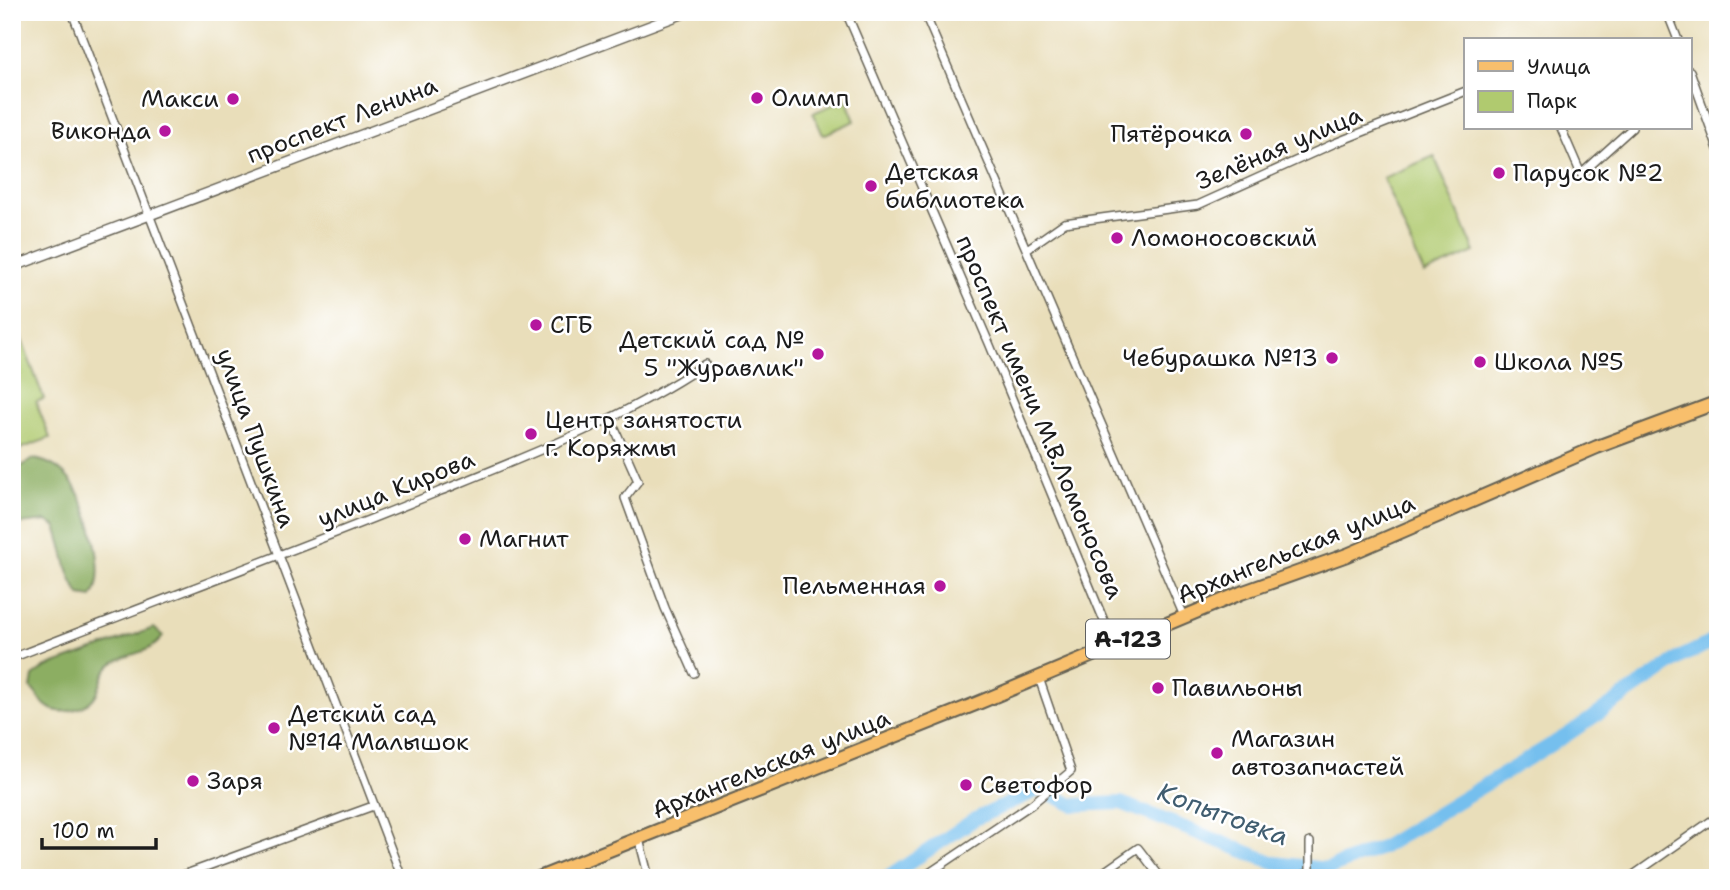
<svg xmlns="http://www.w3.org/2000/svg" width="1730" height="890" font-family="'Shantell Sans',sans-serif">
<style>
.green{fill:#b0ca6f;stroke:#667346;stroke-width:2}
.forest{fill:#8cae62;stroke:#54653f;stroke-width:2}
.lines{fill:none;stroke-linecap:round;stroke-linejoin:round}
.stream{stroke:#75bfee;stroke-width:2.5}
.river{stroke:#75bfee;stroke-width:14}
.minor-casing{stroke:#646053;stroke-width:10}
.tertiary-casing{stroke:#646053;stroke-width:12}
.primary-casing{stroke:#646053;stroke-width:16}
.minor{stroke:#fff;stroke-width:7}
.tertiary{stroke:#fff;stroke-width:9}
.primary{stroke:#f8bf6c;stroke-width:12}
.poi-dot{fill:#b5179e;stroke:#fff;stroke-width:2.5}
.labels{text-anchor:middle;stroke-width:5;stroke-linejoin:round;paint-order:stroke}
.shield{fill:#fff;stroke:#606060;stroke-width:2}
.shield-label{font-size:23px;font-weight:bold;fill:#1c1c1c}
.poi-label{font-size:24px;fill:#1c1c1c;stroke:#fff;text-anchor:start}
.street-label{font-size:24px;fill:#1c1c1c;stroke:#fff}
.water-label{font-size:26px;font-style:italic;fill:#405d70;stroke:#fff}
</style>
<rect width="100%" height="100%" fill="#fff"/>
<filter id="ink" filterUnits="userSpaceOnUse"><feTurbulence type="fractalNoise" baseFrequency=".0143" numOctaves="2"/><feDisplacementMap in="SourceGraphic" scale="14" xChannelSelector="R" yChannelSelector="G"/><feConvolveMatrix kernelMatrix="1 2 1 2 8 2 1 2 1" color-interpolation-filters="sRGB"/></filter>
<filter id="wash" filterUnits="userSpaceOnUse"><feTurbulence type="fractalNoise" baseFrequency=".00686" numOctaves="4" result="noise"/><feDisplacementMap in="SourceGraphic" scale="28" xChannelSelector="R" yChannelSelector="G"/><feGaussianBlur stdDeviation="1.57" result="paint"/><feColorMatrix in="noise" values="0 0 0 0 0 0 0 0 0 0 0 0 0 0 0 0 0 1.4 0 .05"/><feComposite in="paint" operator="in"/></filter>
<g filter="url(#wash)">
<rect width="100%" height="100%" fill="#e9deba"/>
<path class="green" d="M846,99L855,121L823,135L813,113Z
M1434,156L1475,252L1424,274L1383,178Z
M12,314L44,399L36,402L50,438L12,452Z"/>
<path class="forest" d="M33,459C49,461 63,470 73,484C89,508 109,573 92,597L80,595C65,574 65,551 56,527L47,521L12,525V472Z
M154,628L163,636C151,655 128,652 112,664C102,672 102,683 97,693C89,709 60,718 45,705C40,700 36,693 31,688L33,676L46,667Z"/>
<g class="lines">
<path class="stream" d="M1327,869L1335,878"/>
<path class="river" d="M887,878L975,819L1040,789L1073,805L1121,803L1275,863L1327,869L1381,848L1567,735L1681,657L1718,639"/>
</g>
</g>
<g filter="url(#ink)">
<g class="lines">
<g class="minor-casing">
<path id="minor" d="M72,12L402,878
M846,12L989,343L1114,645
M924,12L1184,616
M1667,12L1678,40
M1690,71L1718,149
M1561,128L1581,174L1632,128
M1027,249L1064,223L1198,205L1335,143L1466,91
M611,420L638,481L625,498L665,608L694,673
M12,658C154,602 297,550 438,492C530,455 623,419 705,364
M639,839L649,878
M1310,842V872
M175,878L373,806
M922,878L1032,804L1071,771L1039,678
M1095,878L1138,848L1161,878
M1296,878L1310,872L1316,878
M1629,878L1718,816"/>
</g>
<g class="tertiary-casing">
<path id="tertiary" d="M12,267L687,12"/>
</g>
<g class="primary-casing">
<path id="primary" d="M539,878L978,703L1241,593L1347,555L1597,447L1718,402"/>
</g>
<use href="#minor" class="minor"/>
<use href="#tertiary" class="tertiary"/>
<use href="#primary" class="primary"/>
</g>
</g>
<g class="poi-dot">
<circle cx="757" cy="98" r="7"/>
<circle cx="233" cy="99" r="7"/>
<circle cx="165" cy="131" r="7"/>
<circle cx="1246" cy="134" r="7"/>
<circle cx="1499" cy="173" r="7"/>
<circle cx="871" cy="186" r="7"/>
<circle cx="1117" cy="238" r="7"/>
<circle cx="536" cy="325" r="7"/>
<circle cx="818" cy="354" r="7"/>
<circle cx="1332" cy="358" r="7"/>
<circle cx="1480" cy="362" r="7"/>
<circle cx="531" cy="434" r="7"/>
<circle cx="465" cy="539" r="7"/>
<circle cx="940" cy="586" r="7"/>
<circle cx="1158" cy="688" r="7"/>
<circle cx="274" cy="728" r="7"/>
<circle cx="1217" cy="753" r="7"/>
<circle cx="193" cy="781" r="7"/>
<circle cx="966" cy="785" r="7"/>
</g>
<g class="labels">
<rect class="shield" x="1086" y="619.5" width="84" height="39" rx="5"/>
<g class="shield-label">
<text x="1128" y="647">А-123</text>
</g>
<g class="poi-label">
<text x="771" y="106">Олимп</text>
<text x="219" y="107" text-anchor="end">Макси</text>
<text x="151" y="139" text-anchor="end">Виконда</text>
<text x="1232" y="142" text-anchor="end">Пятёрочка</text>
<text x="885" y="180">Детская<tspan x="885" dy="28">библиотека</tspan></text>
<text x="1513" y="181">Парусок №2</text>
<text x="1131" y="246">Ломоносовский</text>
<text x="550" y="333">СГБ</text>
<text x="804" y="348" text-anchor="end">Детский сад №<tspan x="804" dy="28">5 "Журавлик"</tspan></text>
<text x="1318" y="366" text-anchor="end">Чебурашка №13</text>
<text x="1494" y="370">Школа №5</text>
<text x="545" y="428">Центр занятости<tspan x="545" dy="28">г. Коряжмы</tspan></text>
<text x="479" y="547">Магнит</text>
<text x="926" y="594" text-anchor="end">Пельменная</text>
<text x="1172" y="696">Павильоны</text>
<text x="288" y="722">Детский сад<tspan x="288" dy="28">№14 Малышок</tspan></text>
<text x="1231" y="747">Магазин<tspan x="1231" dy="28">автозапчастей</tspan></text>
<text x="207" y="789">Заря</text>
<text x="980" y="793">Светофор</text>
</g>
<g class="street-label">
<text transform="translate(342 120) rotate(-21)" y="8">проспект Ленина</text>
<text transform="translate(1279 148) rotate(-23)" y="8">Зелёная улица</text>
<text transform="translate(1040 417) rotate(67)" y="8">проспект имени М.В.Ломоносова</text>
<text transform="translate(256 438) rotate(70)" y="8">улица Пушкина</text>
<text transform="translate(396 489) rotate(-22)" y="8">улица Кирова</text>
<text transform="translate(1296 549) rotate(-22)" y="8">Архангельская улица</text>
<text transform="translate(771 764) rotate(-22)" y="8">Архангельская улица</text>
</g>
<g class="water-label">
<text transform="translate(1223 814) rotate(20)" y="9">Копытовка</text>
</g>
</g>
<rect width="1730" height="890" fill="none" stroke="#fff" stroke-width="42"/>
<rect x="1464" y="38" width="228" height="91" fill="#ffffff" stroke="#a4a4a4" stroke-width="2"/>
<rect x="1478" y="61" width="35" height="10" fill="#f8bf6c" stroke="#a4a4a4" stroke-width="2"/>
<text x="1527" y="74" font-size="21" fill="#1c1c1c">Улица</text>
<rect x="1478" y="91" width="35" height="21" fill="#b0ca6f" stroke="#a4a4a4" stroke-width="2"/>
<text x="1527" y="108" font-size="21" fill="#1c1c1c">Парк</text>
<path d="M42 838v10h114v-10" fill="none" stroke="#1c1c1c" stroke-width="3.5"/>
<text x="52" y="838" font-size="21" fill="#1c1c1c" stroke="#ffffff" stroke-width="5" paint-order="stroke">100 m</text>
</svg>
